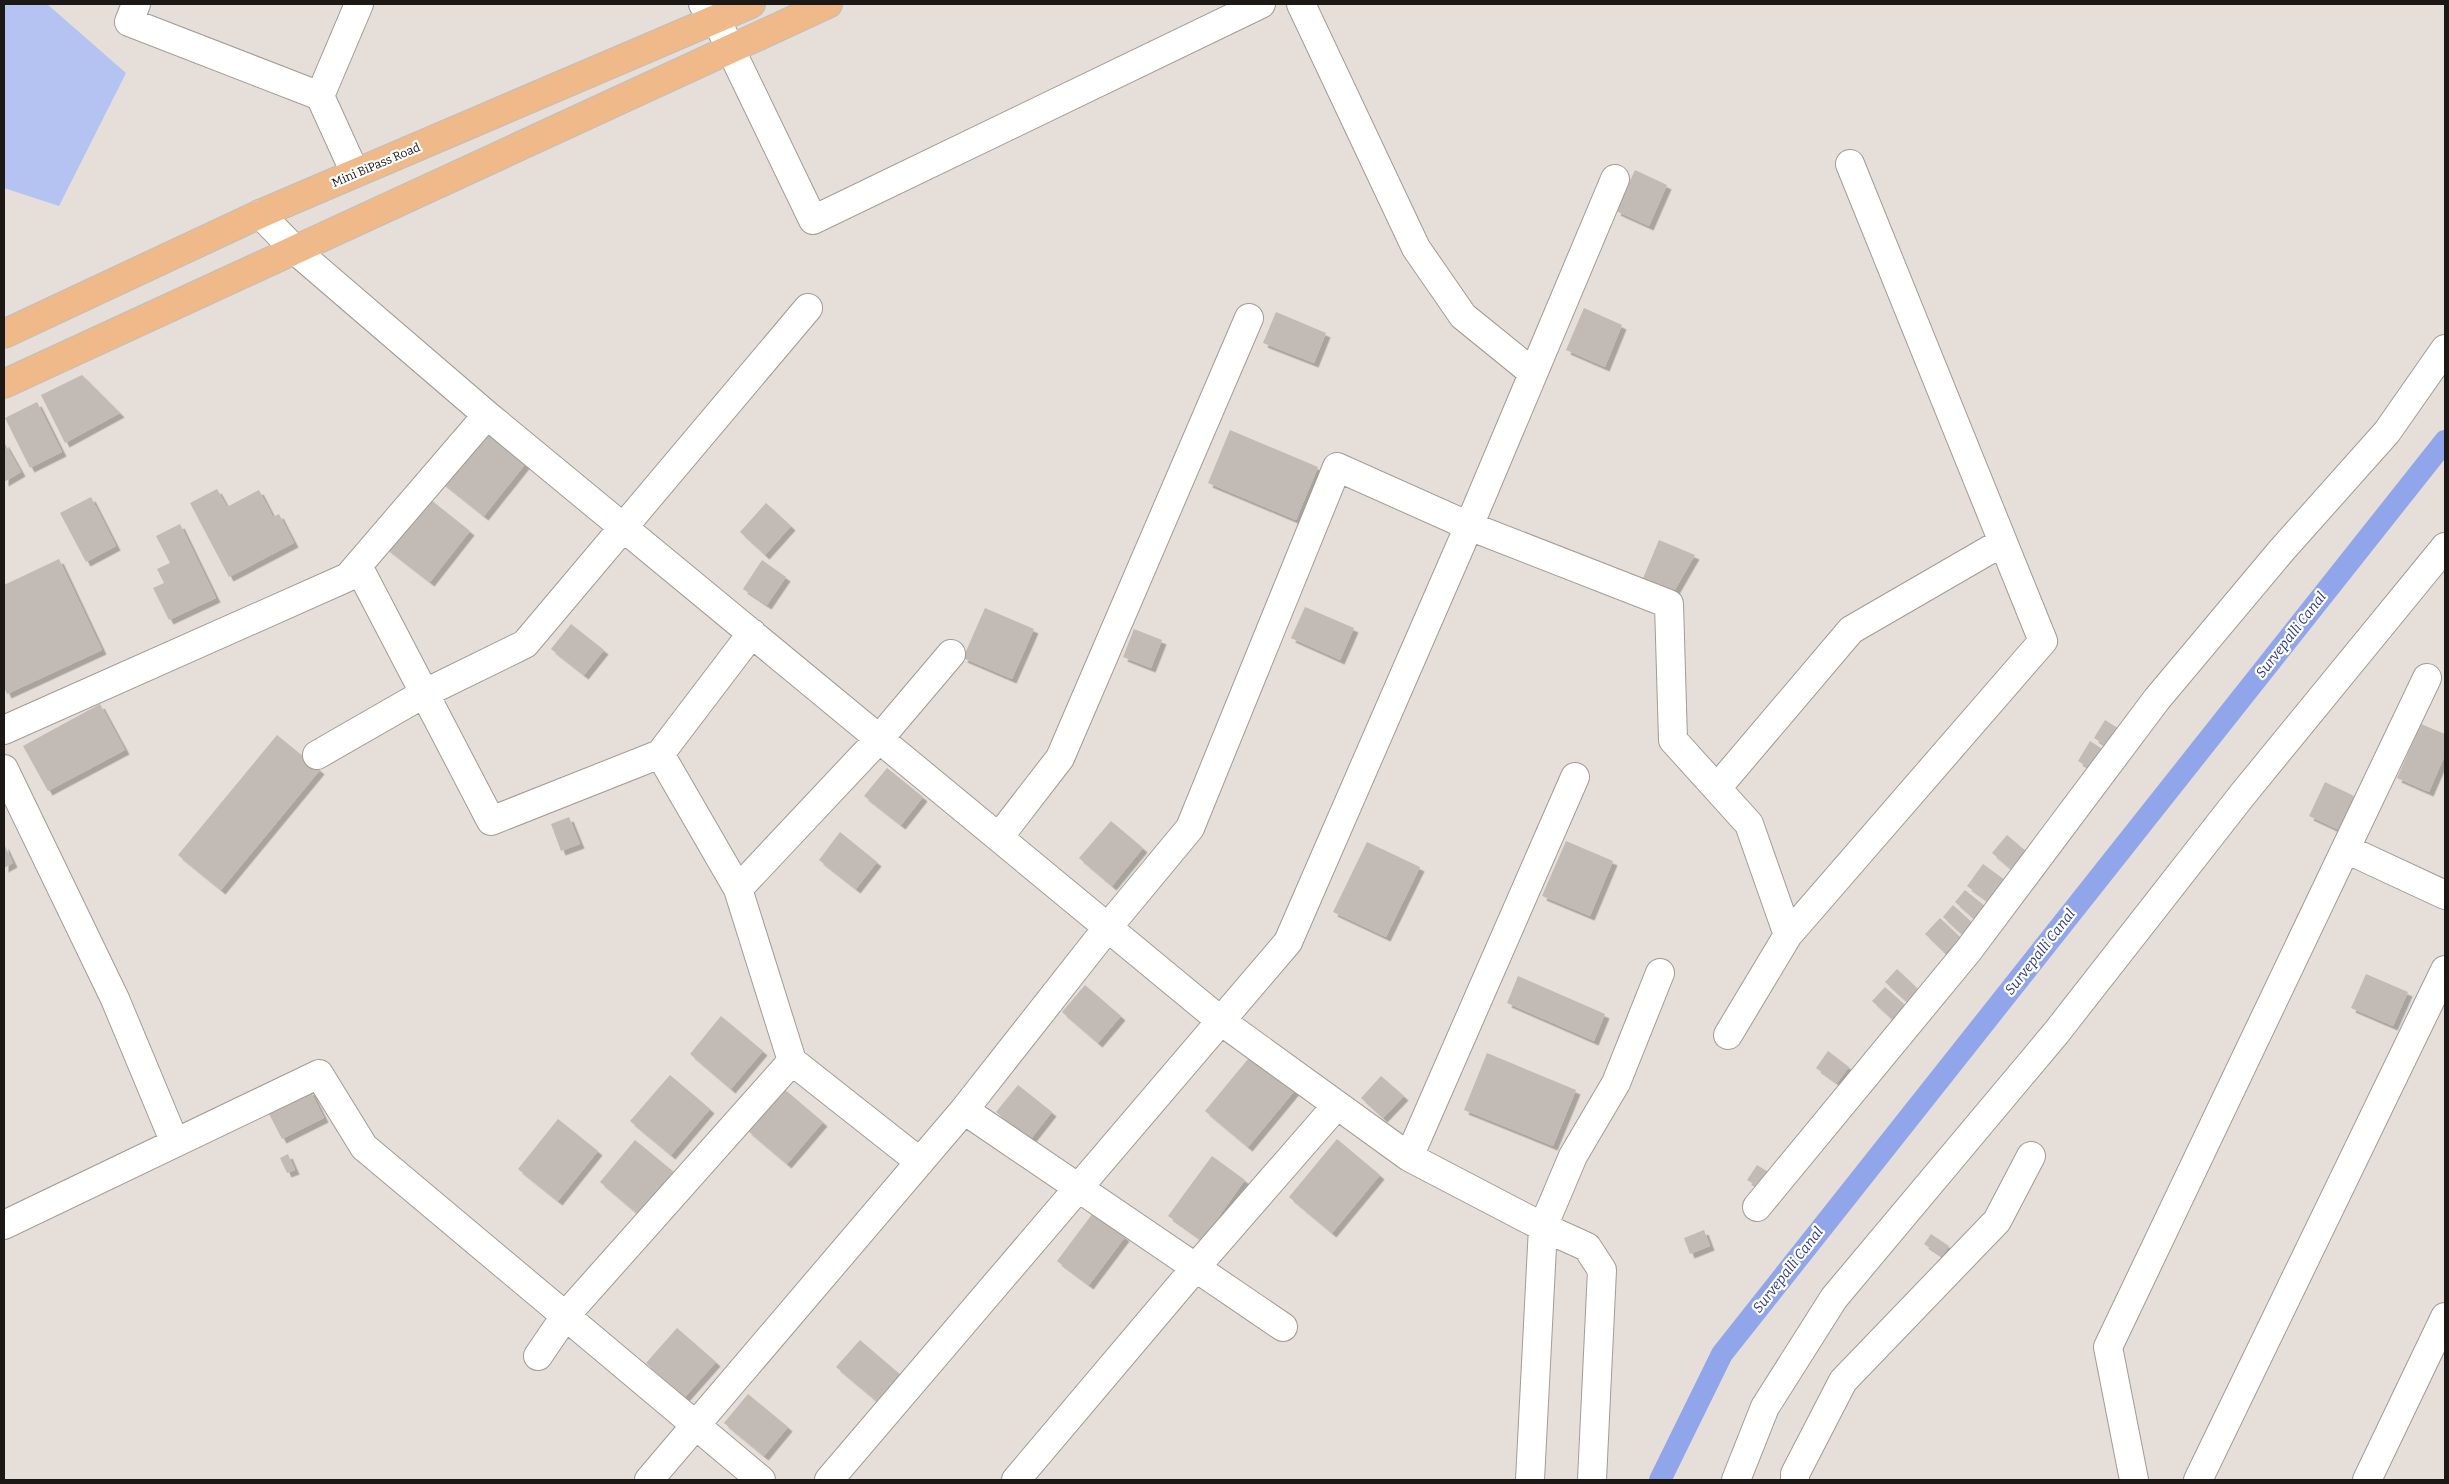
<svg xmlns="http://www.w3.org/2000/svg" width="2449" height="1484" font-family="Bitter,serif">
  <defs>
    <filter id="shadow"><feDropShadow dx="4.5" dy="4.5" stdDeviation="0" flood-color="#0004"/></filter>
  </defs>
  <rect width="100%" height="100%" fill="#e6ded8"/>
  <path fill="#b4c3f2" d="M 4,4 L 47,4 L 126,73 L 59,206 L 4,188 Z"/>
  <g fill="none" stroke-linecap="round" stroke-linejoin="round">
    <path stroke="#91a5ea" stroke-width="22" d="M 1660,1480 L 1722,1354 L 2445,441"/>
  </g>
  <path fill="#c2bab4" filter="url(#shadow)" d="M 1635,170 L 1667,185 L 1649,226 L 1616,211 Z
    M 1584,308 L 1622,325 L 1605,367 L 1566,350 Z
    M 1276,312 L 1326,333 L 1314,363 L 1263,343 Z
    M 82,375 L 120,413 L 65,443 L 41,395 Z
    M 37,402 L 62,452 L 30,468 L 5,418 Z
    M 482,426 L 527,462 L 484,516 L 439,480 Z
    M 1230,430 L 1318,467 L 1296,520 L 1208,483 Z
    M 4,442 L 21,472 L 4,482 Z
    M 217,489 L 227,507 L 259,490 L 273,517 L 279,514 L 294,543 L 229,577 L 190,503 Z
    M 426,496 L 470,531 L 430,582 L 385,547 Z
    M 91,497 L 116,546 L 86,562 L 60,513 Z
    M 766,503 L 791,526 L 765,555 L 740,532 Z
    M 180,524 L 216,598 L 169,620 L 153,588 L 164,583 L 157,569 L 170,563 L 156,536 Z
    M 1659,540 L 1695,555 L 1672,595 L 1641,583 Z
    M 59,559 L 102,650 L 7,694 L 4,687 L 4,585 Z
    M 762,560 L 786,577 L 767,605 L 743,589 Z
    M 1305,607 L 1354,628 L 1340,660 L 1291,638 Z
    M 985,608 L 1034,629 L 1012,679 L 963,658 Z
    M 571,624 L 604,650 L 584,675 L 551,649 Z
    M 1134,629 L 1162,640 L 1151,668 L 1123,657 Z
    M 100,704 L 125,750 L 48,791 L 23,746 Z
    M 2105,720 L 2124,732 L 2113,750 L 2094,738 Z
    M 2421,724 L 2445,734 L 2445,755 L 2429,792 L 2397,778 Z
    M 277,735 L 320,770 L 221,890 L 178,855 Z
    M 2090,741 L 2107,752 L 2095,771 L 2078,761 Z
    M 887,768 L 923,797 L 901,825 L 864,796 Z
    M 2325,782 L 2354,796 L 2339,830 L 2309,816 Z
    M 569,817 L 580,844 L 561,851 L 551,824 Z
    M 1111,821 L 1143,848 L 1112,886 L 1079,858 Z
    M 840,832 L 877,862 L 856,889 L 819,860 Z
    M 2007,835 L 2028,853 L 2012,870 L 1992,853 Z
    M 1566,841 L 1613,861 L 1590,916 L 1542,896 Z
    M 1367,842 L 1420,867 L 1386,937 L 1333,912 Z
    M 4,844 L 13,863 L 4,868 Z
    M 1983,864 L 2009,883 L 1993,905 L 1967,886 Z
    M 1965,890 L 1991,911 L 1980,924 L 1955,902 Z
    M 1953,905 L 1979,929 L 1968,940 L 1943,917 Z
    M 1940,918 L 1961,938 L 1945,953 L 1925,934 Z
    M 1897,969 L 1919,990 L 1908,1003 L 1885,982 Z
    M 2366,974 L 2408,992 L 2393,1026 L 2351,1008 Z
    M 1518,976 L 1605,1014 L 1594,1041 L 1507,1003 Z
    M 1085,985 L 1121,1016 L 1098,1043 L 1062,1012 Z
    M 1885,987 L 1905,1005 L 1892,1019 L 1872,1001 Z
    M 721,1016 L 763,1051 L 731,1089 L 690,1054 Z
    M 1828,1051 L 1849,1067 L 1837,1083 L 1816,1068 Z
    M 1253,1053 L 1296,1089 L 1248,1147 L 1205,1111 Z
    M 1487,1053 L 1576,1090 L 1553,1146 L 1464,1110 Z
    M 670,1075 L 710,1109 L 671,1155 L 630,1121 Z
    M 1381,1076 L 1404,1096 L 1383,1118 L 1361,1098 Z
    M 1018,1085 L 1052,1112 L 1030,1140 L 996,1112 Z
    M 783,1088 L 823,1122 L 787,1164 L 747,1130 Z
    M 310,1090 L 324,1118 L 282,1139 L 268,1112 Z
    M 558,1119 L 598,1151 L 558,1201 L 518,1169 Z
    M 1337,1139 L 1380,1175 L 1332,1233 L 1289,1197 Z
    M 635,1140 L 674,1172 L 639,1215 L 600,1182 Z
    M 288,1154 L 295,1170 L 287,1173 L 280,1158 Z
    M 1212,1156 L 1245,1180 L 1202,1240 L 1168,1216 Z
    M 1757,1165 L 1773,1175 L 1763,1190 L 1747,1180 Z
    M 1093,1213 L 1125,1237 L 1089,1285 L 1057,1261 Z
    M 1704,1230 L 1710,1246 L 1690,1254 L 1684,1238 Z
    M 1931,1234 L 1949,1246 L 1942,1256 L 1924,1244 Z
    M 677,1328 L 716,1362 L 685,1397 L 646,1363 Z
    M 860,1340 L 902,1376 L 879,1403 L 836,1367 Z
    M 748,1394 L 788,1427 L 764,1456 L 724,1423 Z"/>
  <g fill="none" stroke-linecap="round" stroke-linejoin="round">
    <defs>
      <path id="minor" d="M 136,4 L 129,22 L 320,96 L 359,4
        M 703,4 L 716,19 L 813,220 L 1261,4
        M 1301,4 L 1416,248 L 1463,316 L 1532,372
        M 320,96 L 355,173
        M 260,214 L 295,250 L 487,415 L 1221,1021 L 1409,1157 L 1543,1227 L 1530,1480
        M 358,566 L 491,821 L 660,754 L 752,633
        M 4,730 L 348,577 L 487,415
        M 660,754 L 738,889 L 792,1061 L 920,1162
        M 317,755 L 425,693 L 525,644 L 808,308
        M 4,769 L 115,999 L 175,1143
        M 1717,788 L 1851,630 L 2003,542
        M 999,837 L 1060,758 L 1249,318
        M 2346,849 L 2445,895
        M 738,889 L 879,739 L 951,654
        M 1788,935 L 2043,641 L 1850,164
        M 964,1110 L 1283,1327
        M 1409,1157 L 1575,777
        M 1757,1207 L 1968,951 L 2157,699 L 2281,551 L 2387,432 L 2445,349
        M 4,1225 L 319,1074 L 364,1147 L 761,1480
        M 538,1356 L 566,1315 L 792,1061
        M 649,1480 L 964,1110 L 1108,927 L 1190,828 L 1337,467 L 1469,526 L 1669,604 L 1673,740 L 1749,824 L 1788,935 L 1728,1035
        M 829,1480 L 1288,942 L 1469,526 L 1615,179
        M 1016,1480 L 1196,1267 L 1337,1105
        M 1592,1480 L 1602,1270 L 1587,1247 L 1543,1227 L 1573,1156 L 1616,1083 L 1660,973
        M 1736,1480 L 1765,1407 L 1834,1298 L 2056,1033 L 2243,794 L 2445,547
        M 1795,1480 L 1795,1474 L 1843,1381 L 1997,1221 L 2031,1156
        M 2134,1480 L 2108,1347 L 2427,678
        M 2198,1480 L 2445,970
        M 2367,1480 L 2445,1317"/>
      <path id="major" d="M 4,334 L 260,214 L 751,4
        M 4,384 L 828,4"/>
    </defs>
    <use href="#minor" stroke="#a39b95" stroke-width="30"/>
    <use href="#major" stroke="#bfbebe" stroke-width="30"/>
    <use href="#minor" stroke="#fff" stroke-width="28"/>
    <use href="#major" stroke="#efb989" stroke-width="28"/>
  </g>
  <g text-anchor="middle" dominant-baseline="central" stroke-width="4.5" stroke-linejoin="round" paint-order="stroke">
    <g font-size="12" fill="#1b1816" stroke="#fff">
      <text transform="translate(376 165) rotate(-23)">Mini BiPass Road</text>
    </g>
    <g font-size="14" font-style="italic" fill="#2b3887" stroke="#fff">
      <text transform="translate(2291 635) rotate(-52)">Survepalli Canal</text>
      <text transform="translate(2040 952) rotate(-52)">Survepalli Canal</text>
      <text transform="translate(1788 1270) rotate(-52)">Survepalli Canal</text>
    </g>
  </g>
  <rect width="2449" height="1484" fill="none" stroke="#1b1816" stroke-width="10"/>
</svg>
